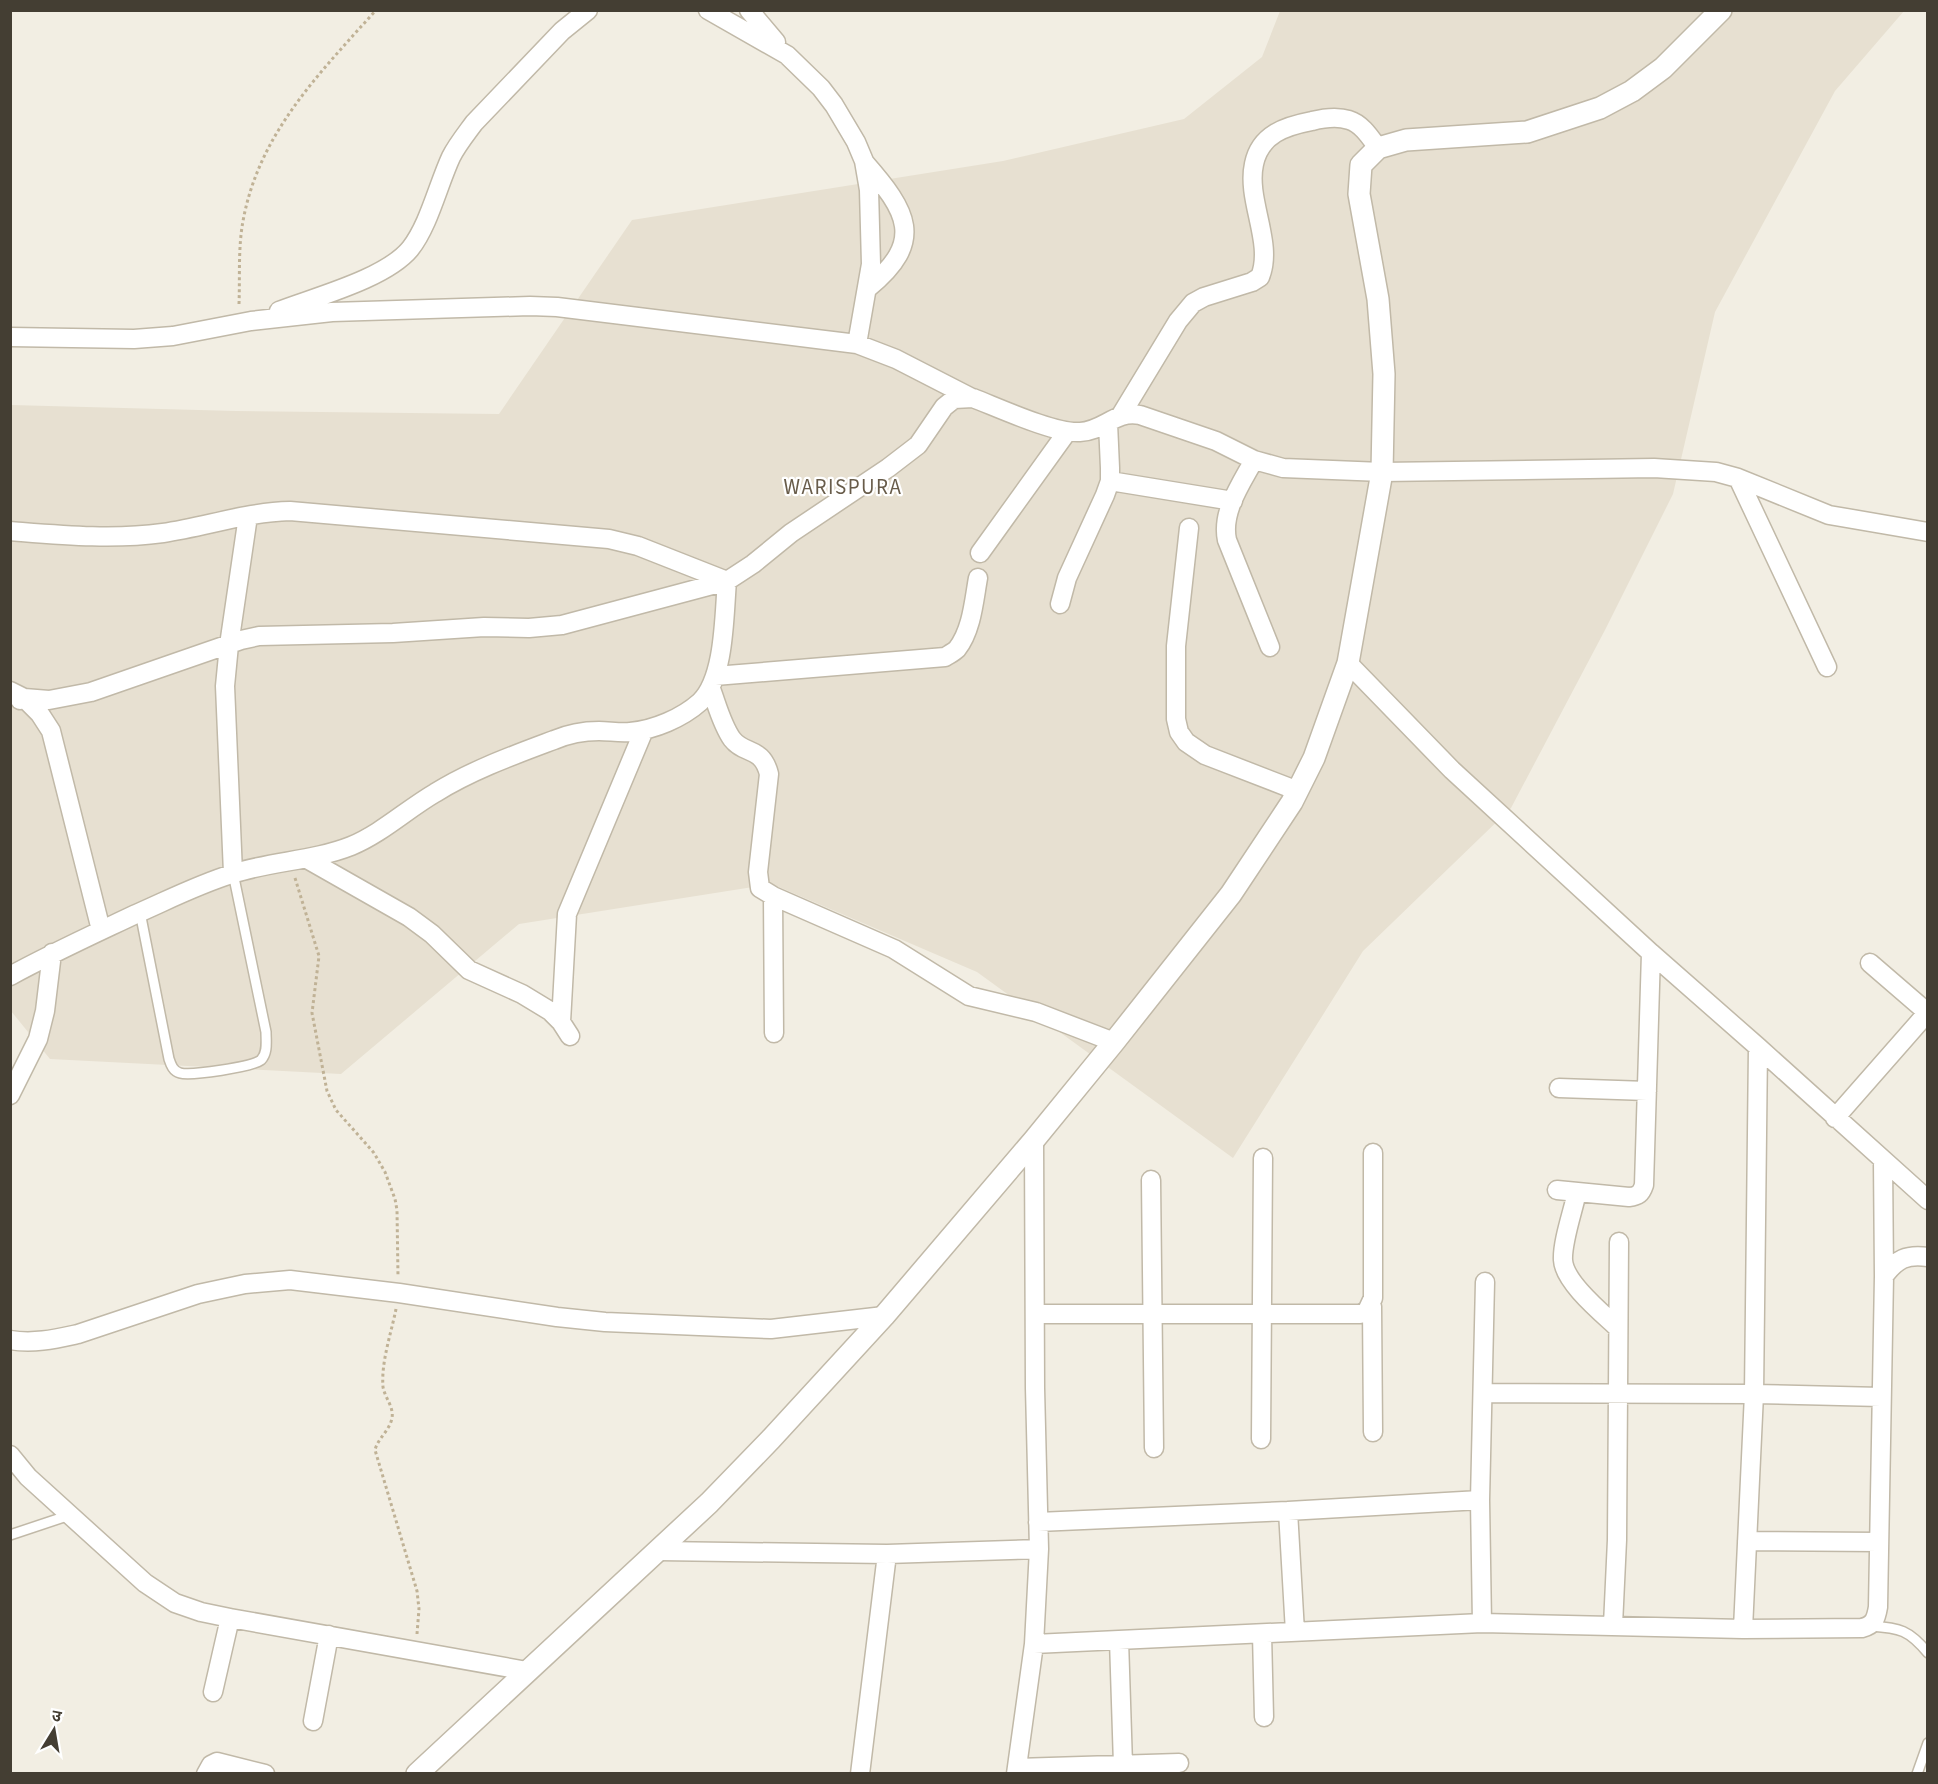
<svg xmlns="http://www.w3.org/2000/svg" width="1938" height="1784" font-family="'Source Sans 3','Noto Sans Devanagari',sans-serif">
  <rect width="100%" height="100%" fill="#f2eee3"/>
  <path fill="#e7e0d1" d="M 1280,11 L 1904,11 L 1835,91 L 1715,312 L 1673,494 L 1605,630 L 1511,808 L 1363,951 L 1233,1158 L 977,972 L 772,884 L 519,924 L 341,1074 L 50,1059 L 11,1011 L 11,405 L 236,411 L 499,414 L 632,220 L 1003,161 L 1184,119 L 1262,57 Z"/>
  <g fill="none" stroke-linecap="round" stroke-linejoin="round">
    <defs>
      <path id="service" d="M 140,912 L 169,1059 C 171,1065 173,1071 180,1073 C 191,1076 252,1067 261,1060 C 268,1053 266,1041 266,1032 L 233,873
        M 10,1535 L 70,1515
        M 1871,1626 C 1900,1628 1909,1630 1928,1653
        M 1917,1774 L 1928,1743"/>
      <path id="minor" d="M 708,10 L 787,55 L 821,88 L 834,105 L 856,142 L 864,161 L 869,190 L 871,264 L 857,344
        M 749,10 L 776,42
        M 865,163 C 907,211 926,241 868,288
        M 279,311 C 315,297 385,279 410,249 C 429,225 438,185 451,157 C 457,145 466,134 474,123 L 562,31 L 588,10
        M 10,337 L 134,339 L 173,336 L 251,321 L 332,312 L 530,306 L 557,307 L 857,344 L 896,359 L 972,398
        M 1121,415 L 1178,321 L 1193,303 L 1204,297 L 1252,282 L 1260,277 C 1274,243 1246,200 1254,164 C 1260,134 1286,126 1312,121 C 1324,118 1337,116 1349,120 C 1362,124 1370,137 1378,148
        M 1254,460 C 1241,484 1221,512 1227,540 L 1270,647
        M 1738,478 L 1827,667
        M 1110,481 L 1233,501
        M 1189,528 L 1176,646 L 1176,719 L 1179,732 L 1186,742 L 1205,755 L 1298,791
        M 10,531 C 61,535 112,540 163,533 C 205,527 247,512 290,511 L 609,539 L 638,546 L 727,581 C 724,615 725,678 700,702 C 682,718 654,730 630,732 C 620,733 609,731 599,731 C 584,731 568,734 554,740 C 514,755 472,770 435,793 C 406,810 382,833 351,846 C 313,861 271,861 232,874 C 199,884 168,900 136,914 C 94,934 52,953 10,976
        M 980,553 L 1067,432
        M 1060,604 L 1067,578 L 1105,495 L 1110,481 L 1110,468 L 1108,423
        M 1348,663 L 1452,770 L 1651,953 L 1758,1047 L 1928,1200
        M 715,676 L 945,657 C 948,655 954,652 957,649 C 972,630 974,600 978,578
        M 711,689 C 717,705 722,725 732,739 C 744,755 762,746 769,774 L 758,872 L 760,888 L 773,896 L 894,949 L 969,996 L 1036,1012 L 1114,1042
        M 10,691 L 24,698 L 49,700 L 91,692 L 241,640 L 259,636 L 393,633 L 484,627 L 529,628 L 562,625 L 727,581 L 753,564 L 791,533 L 888,468 L 918,445 L 944,407 L 954,399 L 973,398 C 999,408 1055,434 1080,432 C 1104,431 1115,410 1140,415 L 1216,441 L 1254,460 L 1283,468 L 1382,472 L 1654,468 L 1716,472 L 1738,478 L 1829,515 L 1928,532
        M 20,700 L 24,698 L 40,714 L 51,731 L 101,930
        M 307,859 L 409,917 L 432,934 L 469,970 L 522,994 L 550,1011 L 561,1022 L 570,1036
        M 233,873 L 225,686 L 229,645 L 248,516
        M 773,896 L 774,1033
        M 1870,963 L 1928,1013
        M 561,1022 L 567,914 L 644,730
        M 1559,1088 L 1647,1091
        M 10,1095 L 38,1039 L 45,1011 L 52,953
        M 1835,1118 L 1928,1012
        M 1151,1180 L 1154,1448
        M 1557,1190 L 1629,1197 C 1638,1196 1641,1194 1644,1185 L 1651,953
        M 1577,1192 C 1573,1211 1562,1242 1563,1260 C 1564,1282 1602,1313 1618,1328
        M 1884,1276 C 1897,1259 1906,1254 1928,1257
        M 1372,1306 L 1373,1432
        M 1035,1314 L 1360,1314 L 1367,1311 L 1373,1298 L 1373,1153
        M 10,1340 C 34,1344 55,1339 78,1334 L 198,1294 L 245,1284 L 290,1280 L 399,1293 L 557,1317 L 605,1322 L 771,1329 L 884,1316
        M 1483,1393 L 1754,1394 L 1881,1397
        M 1261,1439 L 1263,1158
        M 10,1455 L 28,1477 L 145,1583 L 175,1603 L 201,1612 L 230,1618 L 527,1671
        M 1288,1511 L 1295,1632
        M 1038,1522 L 1288,1511 L 1480,1500
        M 1747,1541 L 1879,1542
        M 659,1551 L 887,1554 L 1039,1549
        M 1482,1623 L 1480,1500 L 1485,1282
        M 1613,1625 L 1617,1540 L 1619,1242
        M 1743,1629 L 1754,1394 L 1758,1047
        M 1262,1634 L 1264,1717
        M 1119,1640 L 1123,1765
        M 1034,1644 L 1482,1623 L 1743,1629 L 1862,1628 C 1874,1625 1876,1619 1878,1607 L 1884,1276 L 1883,1161
        M 213,1692 L 230,1618
        M 313,1721 L 329,1635
        M 1017,1768 L 1179,1763
        M 206,1774 L 211,1765 L 217,1762 L 265,1774
        M 860,1774 L 887,1554
        M 1016,1774 L 1034,1644 L 1039,1549 L 1035,1388 L 1034,1140"/>
      <path id="tertiary" d="M 417,1774 L 709,1503 L 771,1439 L 884,1316 L 1034,1140 L 1114,1042 L 1231,894 L 1292,802 L 1314,758 L 1348,663 L 1382,472 L 1384,374 L 1378,299 L 1359,194 L 1361,165 L 1378,148 L 1406,140 L 1527,132 L 1600,108 L 1632,91 L 1663,68 L 1721,10"/>
    </defs>
    <use href="#service" stroke="#c1b9a8" stroke-width="12"/>
    <use href="#minor" stroke="#c1b9a8" stroke-width="21"/>
    <use href="#tertiary" stroke="#c1b9a8" stroke-width="24"/>
    <path stroke="#c0b296" stroke-width="3" stroke-dasharray="3 3" stroke-linecap="butt" d="M 239,304 C 240,277 238,248 243,221 C 259,133 319,74 376,10
      M 295,878 L 319,956 L 312,1013 L 327,1091 L 336,1110 L 374,1153 L 385,1172 L 395,1199 L 397,1210 L 398,1276
      M 396,1309 C 391,1334 381,1362 383,1387 C 385,1398 394,1407 392,1418 C 390,1430 378,1438 375,1450 L 417,1591 L 419,1609 L 417,1634"/>
    <use href="#service" stroke="#fff" stroke-width="9"/>
    <use href="#minor" stroke="#fff" stroke-width="18"/>
    <use href="#tertiary" stroke="#fff" stroke-width="21"/>
  </g>
  <g text-anchor="middle" dominant-baseline="central" stroke-width="4.5" stroke-linejoin="round" paint-order="stroke">
    <g font-size="21" letter-spacing="1.5" fill="#685c4a" stroke="#fff">
      <text x="843" y="487">WARISPURA</text>
    </g>
  </g>
  <rect width="1938" height="1784" fill="none" stroke="#443e33" stroke-width="24"/>
  <g transform="translate(54 1730) rotate(11)" stroke="#ffffff" stroke-width="4.5" paint-order="stroke">
  <path d="M0-4.5L10 22L0 15L-10 22Z" fill="#443e33"/>
  <text y="-9" font-size="16" font-weight="bold" text-anchor="middle" fill="#443e33">उ</text>
  </g>
</svg>
